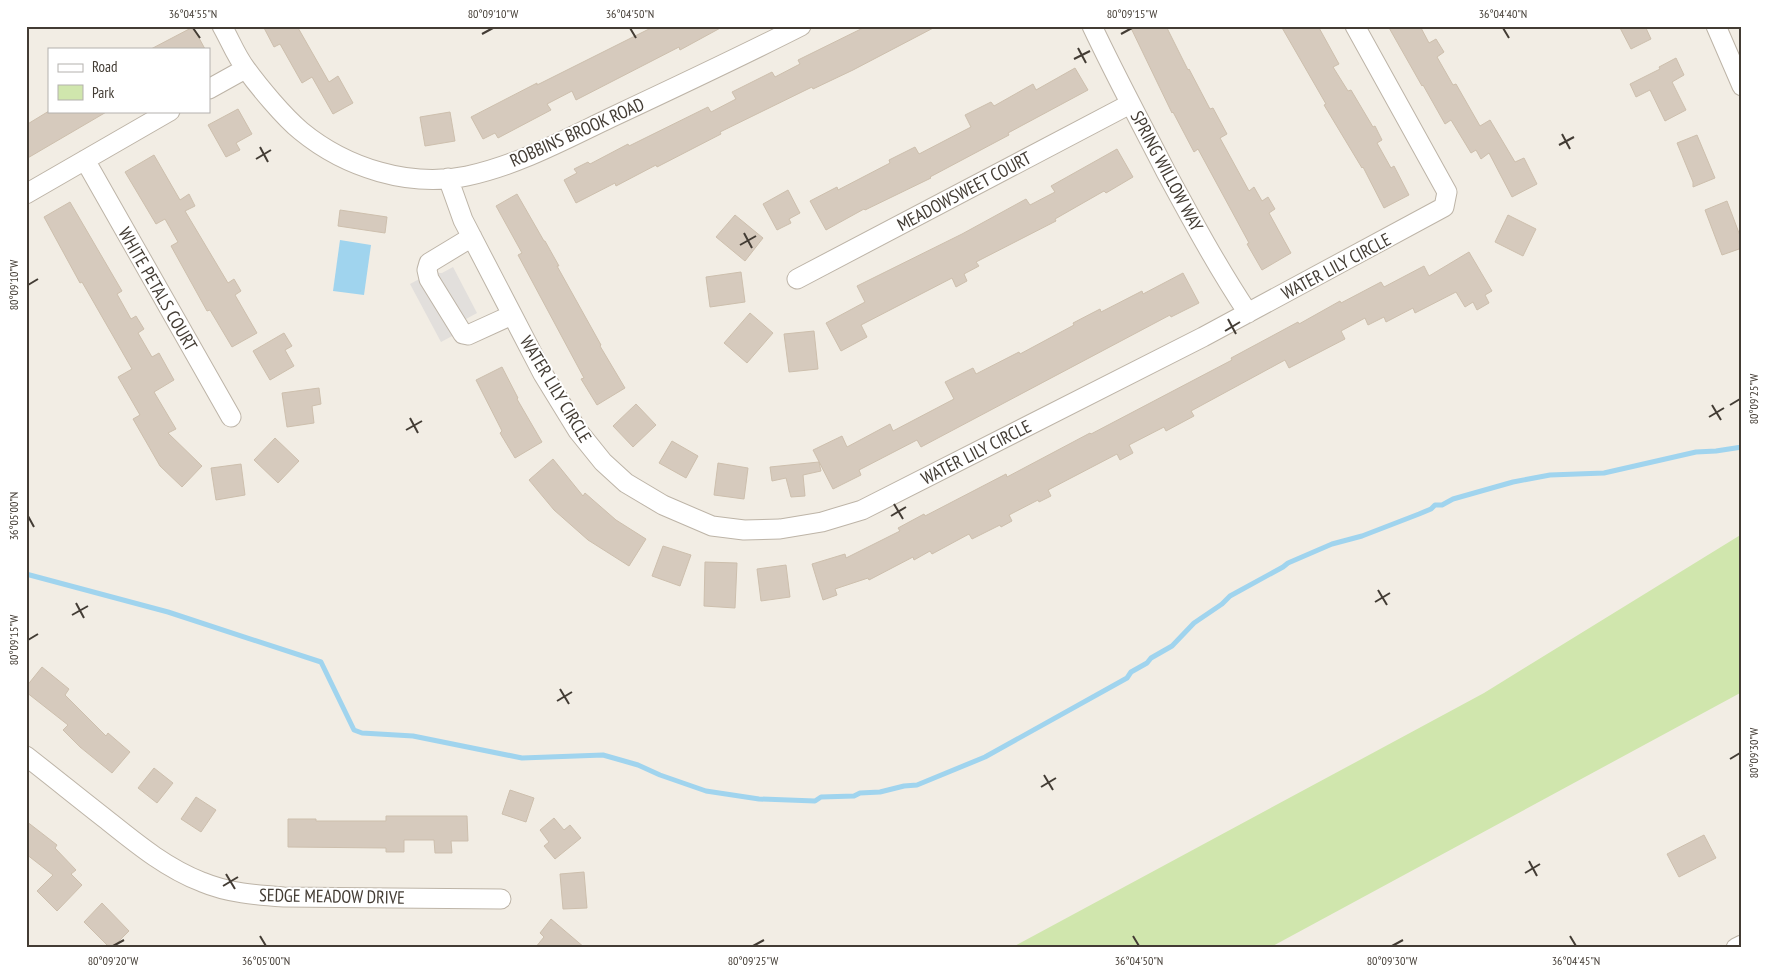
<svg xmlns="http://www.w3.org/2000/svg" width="1768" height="974" font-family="'PT Sans Narrow',sans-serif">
  <rect width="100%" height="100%" fill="#f2ede4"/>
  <path fill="#d0e6ad" d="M 1742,534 L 1742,692 L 1269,948 L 1011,948 L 1484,693 Z"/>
  <path fill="#e2dfdc" d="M 453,267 L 477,313 L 466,319 L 465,323 L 469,327 L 441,342 L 410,284 L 436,270 L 439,273 L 442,273 Z"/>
  <path fill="#a0d4ee" d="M 340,240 L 371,245 L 364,295 L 333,291 Z"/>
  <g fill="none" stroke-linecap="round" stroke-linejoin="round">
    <path stroke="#a0d4ee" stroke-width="5" d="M 26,574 L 168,612 L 321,662 L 354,730 L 362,733 L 413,736 L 522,758 L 603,755 L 638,765 L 660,775 L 706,791 L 759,799 L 815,801 L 821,797 L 854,796 L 860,793 L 880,792 L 904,786 L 917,785 L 985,757 L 1127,678 L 1131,672 L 1147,663 L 1151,658 L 1172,646 L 1194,623 L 1222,604 L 1230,596 L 1283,567 L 1288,563 L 1332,544 L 1362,536 L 1419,514 L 1431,509 L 1435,505 L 1442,505 L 1453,499 L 1513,482 L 1550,475 L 1604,473 L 1696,452 L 1716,451 L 1742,447"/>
  </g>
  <path fill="#d6cabd" stroke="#cdbfad" d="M 263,26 L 297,26 L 329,82 L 338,76 L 353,103 L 333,114 L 312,77 L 302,83 L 280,44 L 274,47 Z
    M 655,26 L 724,26 L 680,50 L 679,47 L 576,100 L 572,91 L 547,104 L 551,110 L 498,138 L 495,133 L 483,139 L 471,117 L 537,83 L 537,85 Z
    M 867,26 L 937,26 L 853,70 L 813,89 L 812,87 L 720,132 L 721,134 L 657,167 L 656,165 L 616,186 L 615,183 L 576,203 L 564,180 L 577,173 L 574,169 L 588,162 L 590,164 L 628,144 L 629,146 L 708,107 L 711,112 L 736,99 L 732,92 L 772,72 L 775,77 L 800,64 L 798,60 Z
    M 1130,26 L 1166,26 L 1188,70 L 1189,69 L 1210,109 L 1213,108 L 1227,134 L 1220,138 L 1249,191 L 1254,187 L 1262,201 L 1268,197 L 1275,209 L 1269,213 L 1291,253 L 1262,270 L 1247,244 L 1249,243 L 1198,149 L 1194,152 L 1173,112 L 1172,113 Z
    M 1281,26 L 1318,26 L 1339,64 L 1333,67 L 1348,91 L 1351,90 L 1373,127 L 1375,126 L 1382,140 L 1377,143 L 1391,168 L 1394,166 L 1409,195 L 1384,208 L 1363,167 L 1362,168 L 1324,105 L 1326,104 Z
    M 1388,26 L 1420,26 L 1429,43 L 1436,39 L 1444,52 L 1437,57 L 1453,85 L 1456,84 L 1480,126 L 1490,120 L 1515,162 L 1524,158 L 1537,184 L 1512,197 L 1489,153 L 1481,159 L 1476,150 L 1471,153 L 1451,120 L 1445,124 L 1423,85 L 1422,86 Z
    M 1619,26 L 1645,26 L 1651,39 L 1631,49 Z
    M 193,27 L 205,49 L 151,49 Z
    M 1676,58 L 1684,75 L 1672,82 L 1686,110 L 1665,121 L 1650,90 L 1636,97 L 1630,84 L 1660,69 L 1659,67 Z
    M 1075,68 L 1088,90 L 1008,133 L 1009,135 L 930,177 L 931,178 L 865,210 L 864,209 L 826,230 L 810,201 L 837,187 L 838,190 L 890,163 L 889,160 L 915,147 L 919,154 L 971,127 L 965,115 L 991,102 L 994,106 L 1033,84 L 1036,90 Z
    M 238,109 L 252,134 L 236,143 L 240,150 L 226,157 L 208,125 Z
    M 49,111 L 108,111 L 26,159 L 26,125 Z
    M 450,112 L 455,141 L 425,146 L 420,117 Z
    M 1697,135 L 1715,178 L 1693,187 L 1693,182 L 1677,143 Z
    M 1117,149 L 1133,177 L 1106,193 L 1104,191 L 1055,219 L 1056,221 L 976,262 L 979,266 L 964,274 L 967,281 L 956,287 L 952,278 L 861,325 L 867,337 L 841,351 L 826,323 L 865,302 L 857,286 L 962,234 L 1026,199 L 1030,205 L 1055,192 L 1051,186 Z
    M 154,155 L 180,200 L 189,194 L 195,206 L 185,211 L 228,283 L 234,279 L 241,291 L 235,295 L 257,333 L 232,347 L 210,310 L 207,311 L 171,246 L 178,242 L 165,219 L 156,224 L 125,172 Z
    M 788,190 L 800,213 L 789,219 L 791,223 L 777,230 L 763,204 Z
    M 517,194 L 544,241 L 545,241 L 559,266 L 557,266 L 601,345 L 600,346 L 625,388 L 597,405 L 581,379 L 584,378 L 518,255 L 522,253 L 496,206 Z
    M 1727,201 L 1742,241 L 1742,248 L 1722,255 L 1705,210 Z
    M 70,202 L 122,291 L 117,294 L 131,319 L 136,316 L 144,329 L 138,333 L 152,357 L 159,353 L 174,380 L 154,392 L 176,429 L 168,433 L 202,466 L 182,487 L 160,466 L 133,419 L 140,415 L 118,377 L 132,369 L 82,282 L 80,283 L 44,217 Z
    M 340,210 L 387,217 L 385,233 L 338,226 Z
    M 735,215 L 763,238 L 745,261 L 716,237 Z
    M 1508,215 L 1536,229 L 1523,256 L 1495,242 Z
    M 1469,252 L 1492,291 L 1485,295 L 1489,303 L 1477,310 L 1473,302 L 1465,307 L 1456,292 L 1415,313 L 1413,308 L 1386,322 L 1384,317 L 1368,325 L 1365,318 L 1341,331 L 1345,339 L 1289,368 L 1285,360 L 1191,411 L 1194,416 L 1166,431 L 1164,427 L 1129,445 L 1133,453 L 1120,460 L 1117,454 L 1048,490 L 1051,496 L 1039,502 L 1038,500 L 1009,515 L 1012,521 L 1001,527 L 1000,525 L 972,539 L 969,534 L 932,554 L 930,551 L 914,560 L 913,557 L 869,580 L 868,578 L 835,589 L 837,595 L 823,600 L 812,564 L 845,554 L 846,558 L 900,531 L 898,528 L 924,514 L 925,516 L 1006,474 L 1007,477 L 1090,433 L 1091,434 L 1232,360 L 1231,358 L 1272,336 L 1298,322 L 1299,324 L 1340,301 L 1341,303 L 1381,282 L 1384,287 L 1424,266 L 1429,276 Z
    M 741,272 L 745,302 L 710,307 L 706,277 Z
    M 1183,273 L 1199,303 L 1171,317 L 1170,315 L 921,447 L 917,440 L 859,470 L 861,475 L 833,489 L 813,450 L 842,436 L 847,447 L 890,424 L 893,431 L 954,399 L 945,382 L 973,368 L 976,374 L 1019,352 L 1020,354 L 1074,325 L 1073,323 L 1100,309 L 1101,312 L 1142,291 L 1143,294 Z
    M 750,313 L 773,333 L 747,363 L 724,343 Z
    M 814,331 L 818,369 L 789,372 L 784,334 Z
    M 284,333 L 292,346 L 285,350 L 294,366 L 270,380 L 253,351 Z
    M 502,367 L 518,398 L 517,399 L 542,442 L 515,458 L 500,433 L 502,431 L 476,380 Z
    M 319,388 L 321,404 L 312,406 L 314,423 L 287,427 L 282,393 Z
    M 636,404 L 656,425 L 633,447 L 613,426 Z
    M 275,438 L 299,461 L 278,483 L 254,460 Z
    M 672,441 L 698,456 L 686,478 L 659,463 Z
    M 553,459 L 583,496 L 585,493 L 616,520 L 646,539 L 629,566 L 588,540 L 554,510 L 529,480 Z
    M 819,462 L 821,471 L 803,475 L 805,496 L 791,497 L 786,478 L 772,481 L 770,467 Z
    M 718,463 L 748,468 L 744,499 L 714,495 Z
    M 241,464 L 245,495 L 216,500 L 211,468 Z
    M 663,546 L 691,555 L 680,586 L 652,576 Z
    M 705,562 L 737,563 L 735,608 L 704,606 Z
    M 786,565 L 790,597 L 761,601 L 757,569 Z
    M 42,667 L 69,689 L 65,695 L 106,736 L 108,733 L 130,752 L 112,773 L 80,747 L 63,730 L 68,725 L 26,692 L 26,687 Z
    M 154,768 L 173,783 L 157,803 L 138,788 Z
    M 510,790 L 534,798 L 526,822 L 502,814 Z
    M 196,797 L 216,810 L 201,832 L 181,819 Z
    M 386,816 L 467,816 L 468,841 L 451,841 L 452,853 L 435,853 L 434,840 L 404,840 L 404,852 L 386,852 L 386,848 L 288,847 L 288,819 L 316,819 L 316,821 L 386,821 Z
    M 554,818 L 564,830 L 570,825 L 581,838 L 555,859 L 544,846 L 549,842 L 540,830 Z
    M 26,821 L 57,845 L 55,848 L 76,870 L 71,874 L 82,885 L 57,911 L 37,891 L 53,875 L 26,854 Z
    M 1704,835 L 1716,858 L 1679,877 L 1667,854 Z
    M 584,872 L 587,908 L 563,909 L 560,874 Z
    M 102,903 L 129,931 L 112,948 L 110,948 L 84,922 Z
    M 551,919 L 585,948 L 535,948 L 544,937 L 540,933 Z"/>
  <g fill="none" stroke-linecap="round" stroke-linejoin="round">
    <defs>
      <path id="minor" d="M 222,26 C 230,40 236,56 246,69 C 259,87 284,117 301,131 C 346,168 410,188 467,176 C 518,165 564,140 610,118 C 674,88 738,58 801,26
        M 1092,26 C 1115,75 1141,123 1166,172 C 1192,220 1218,268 1248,313
        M 1716,26 L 1742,86
        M 209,89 L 245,69
        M 85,160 L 231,417
        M 448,178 L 463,220 L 543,374 L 578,431 L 603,462 L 626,483 L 663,505 L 712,526 L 744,530 L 780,529 L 822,522 L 862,510 L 1203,337 L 1444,207 L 1447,192 L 1355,26
        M 26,194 L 170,111
        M 472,237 L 429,263 L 427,270 L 429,279 L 463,334 L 468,335 L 512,315
        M 797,279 L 1130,104
        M 26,756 C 53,777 80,799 107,820 C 137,844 166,868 202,882 C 228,893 256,895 284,897 L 501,899
        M 1736,948 L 1742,945"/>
    </defs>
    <use href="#minor" stroke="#bdb4a7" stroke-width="21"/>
    <use href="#minor" stroke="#fff" stroke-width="19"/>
  </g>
  <path fill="none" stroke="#433c34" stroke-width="2" d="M 193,28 L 200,38M 630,28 L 636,38M 1503,28 L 1509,38M 482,34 L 493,28M 1121,34 L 1132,28M 1078,48 L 1086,63M 1074,59 L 1090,51M 1562,134 L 1570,149M 1559,145 L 1574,137M 260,147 L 268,162M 256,159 L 271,150M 744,233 L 752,248M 740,245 L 756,236M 28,285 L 38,279M 1228,319 L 1236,334M 1225,331 L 1240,322M 1712,405 L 1721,420M 1730,405 L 1740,399M 1709,417 L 1724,408M 410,418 L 418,433M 406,430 L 422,421M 894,504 L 903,519M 28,516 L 34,527M 891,516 L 906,507M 1378,590 L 1387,605M 1375,602 L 1390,593M 76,603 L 84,618M 72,615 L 88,606M 28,640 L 38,634M 560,689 L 569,704M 557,701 L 572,692M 1730,759 L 1740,753M 1044,775 L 1053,790M 1041,787 L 1056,778M 1529,861 L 1537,876M 1525,873 L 1540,864M 226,874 L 235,889M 223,886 L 238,877M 260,936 L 266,946M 1133,936 L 1139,946M 1570,936 L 1576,946M 113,946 L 124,940M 753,946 L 764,940M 1392,946 L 1403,940"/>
  <g text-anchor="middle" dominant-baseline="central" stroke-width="4" stroke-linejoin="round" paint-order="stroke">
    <g font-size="18" fill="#433c34" stroke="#fff">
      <text transform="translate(577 132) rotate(-24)">ROBBINS BROOK ROAD</text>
      <text transform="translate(1167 171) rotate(62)">SPRING WILLOW WAY</text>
      <text transform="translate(964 191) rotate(-28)">MEADOWSWEET COURT</text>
      <text transform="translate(1336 266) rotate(-28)">WATER LILY CIRCLE</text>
      <text transform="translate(158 289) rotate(60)">WHITE PETALS COURT</text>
      <text transform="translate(556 389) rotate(59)">WATER LILY CIRCLE</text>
      <text transform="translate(976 452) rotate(-27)">WATER LILY CIRCLE</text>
      <text transform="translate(332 896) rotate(1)">SEDGE MEADOW DRIVE</text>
    </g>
  </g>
  <rect width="1768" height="974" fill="none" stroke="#ffffff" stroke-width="55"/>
  <rect x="48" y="48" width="162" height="65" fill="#ffffff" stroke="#b4b1ae"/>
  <rect x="58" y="64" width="25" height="8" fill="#ffffff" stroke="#b4b1ae"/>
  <text x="92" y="72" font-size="15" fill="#433c34">Road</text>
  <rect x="58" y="85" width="25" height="15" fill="#d0e6ad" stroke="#b4b1ae"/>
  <text x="92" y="98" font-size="15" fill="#433c34">Park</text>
  <rect x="28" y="28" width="1712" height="918" fill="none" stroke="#433c34" stroke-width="2"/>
  <g font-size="12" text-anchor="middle" fill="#433c34">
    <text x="193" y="18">36°04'55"N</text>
    <text x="493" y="18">80°09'10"W</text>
    <text x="630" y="18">36°04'50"N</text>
    <text x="1132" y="18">80°09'15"W</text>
    <text x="1503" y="18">36°04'40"N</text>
    <text transform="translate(14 285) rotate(-90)" y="4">80°09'10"W</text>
    <text transform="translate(1754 399) rotate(-90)" y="4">80°09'25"W</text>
    <text transform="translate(14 516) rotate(-90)" y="4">36°05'00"N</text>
    <text transform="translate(14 640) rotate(-90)" y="4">80°09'15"W</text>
    <text transform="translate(1754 753) rotate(-90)" y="4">80°09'30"W</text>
    <text x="113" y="965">80°09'20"W</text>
    <text x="266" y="965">36°05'00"N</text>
    <text x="753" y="965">80°09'25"W</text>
    <text x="1139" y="965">36°04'50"N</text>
    <text x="1392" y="965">80°09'30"W</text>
    <text x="1576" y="965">36°04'45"N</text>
  </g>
</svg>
